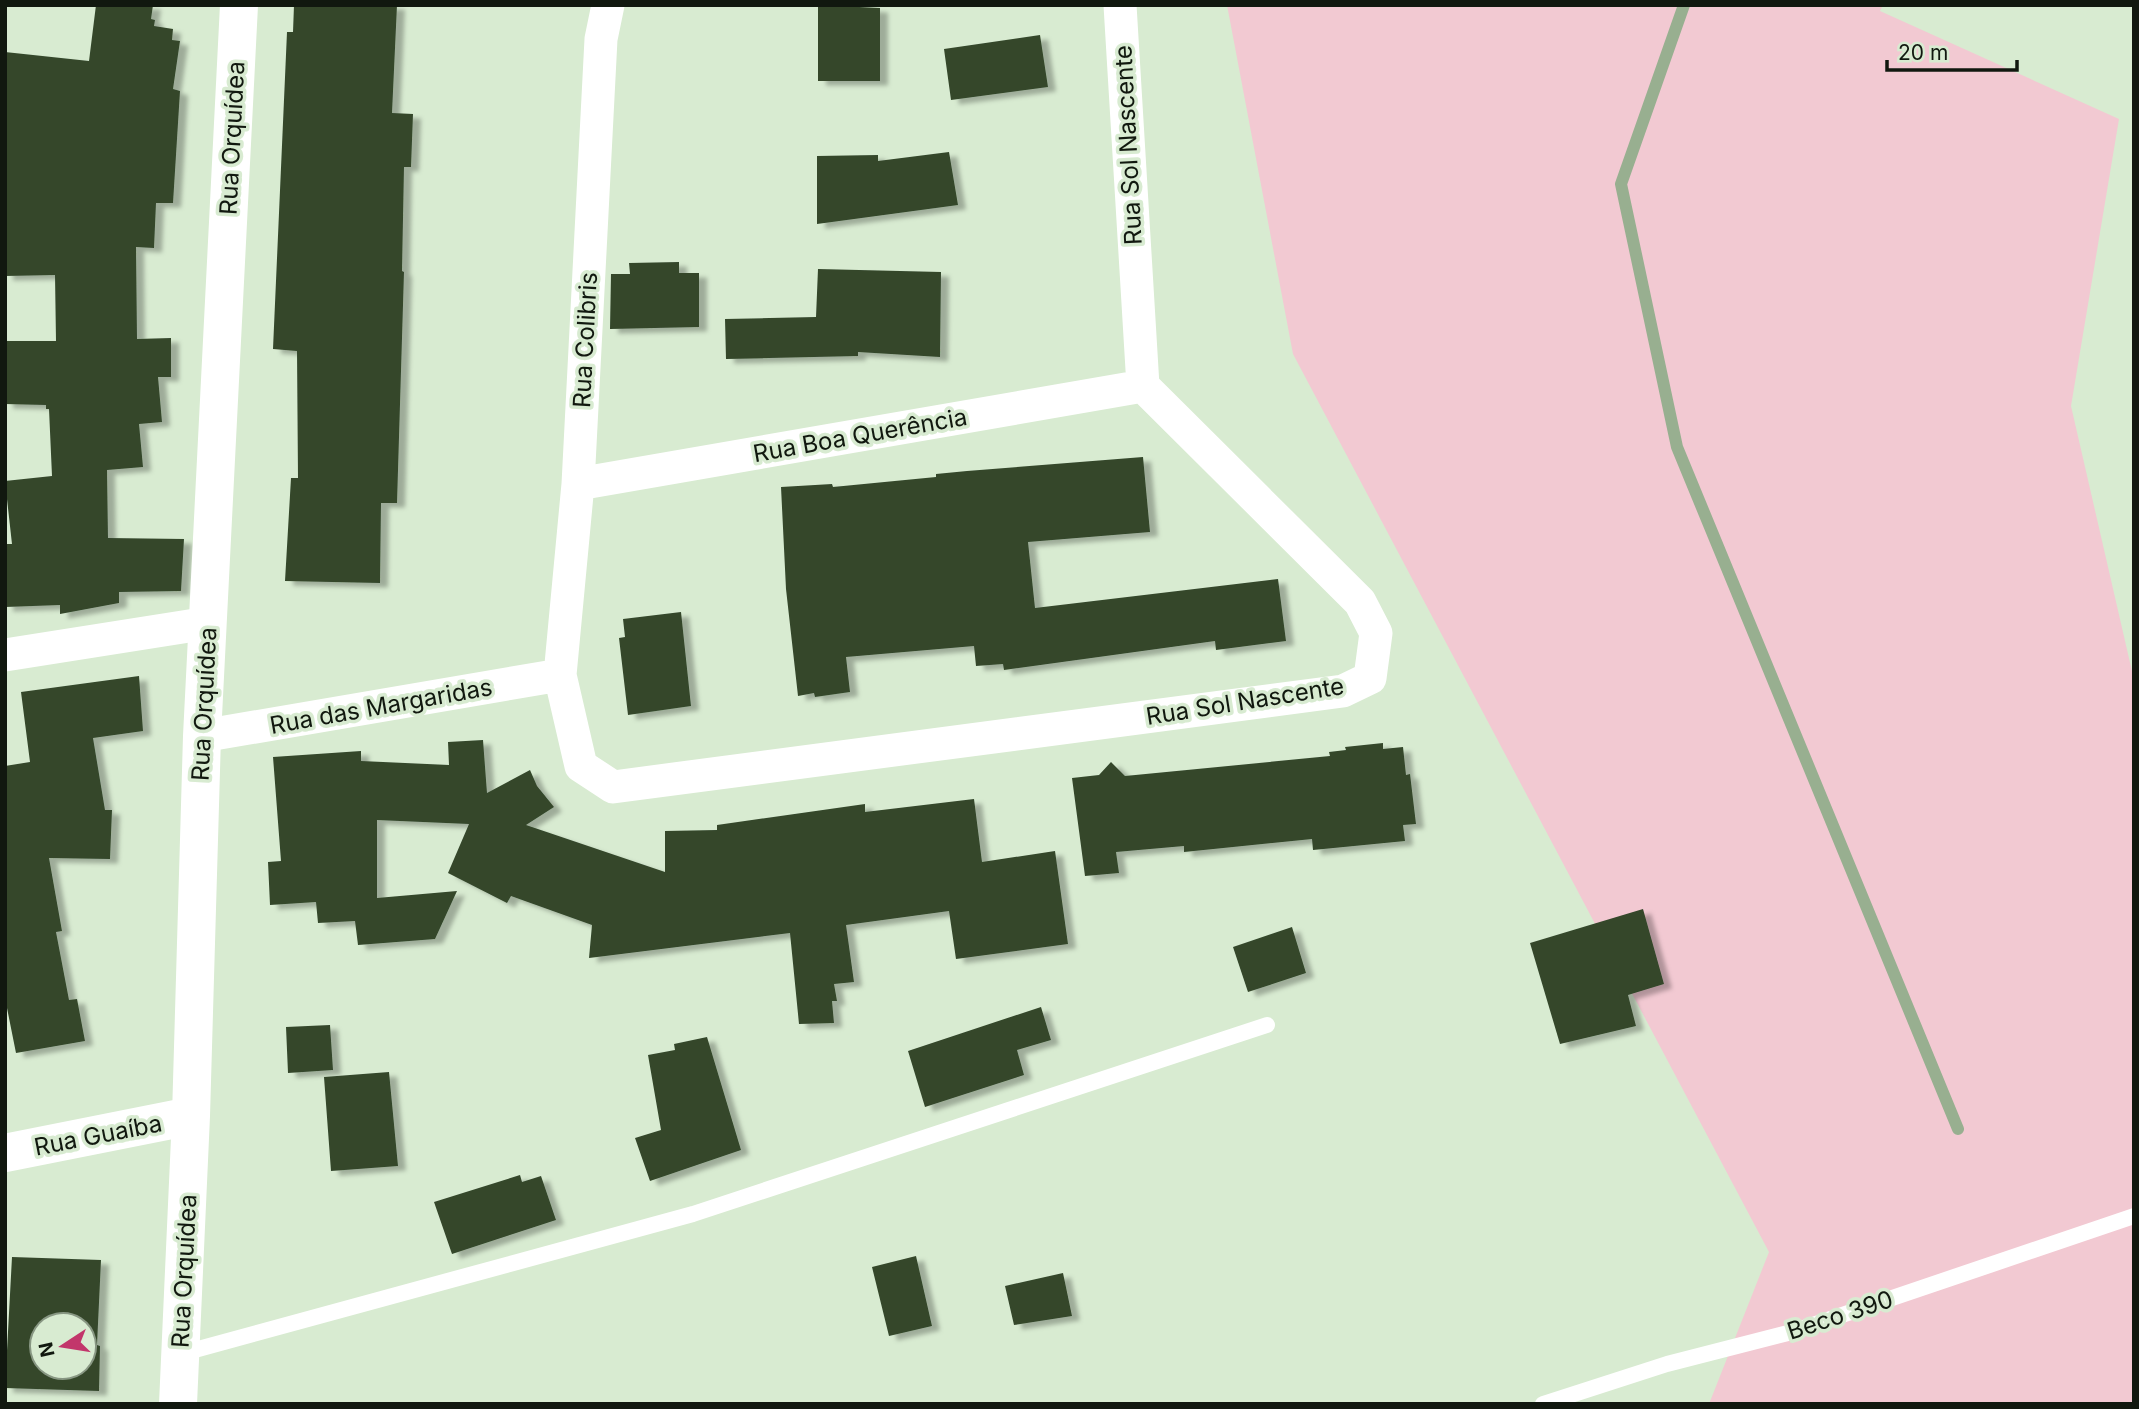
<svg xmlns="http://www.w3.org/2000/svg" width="2139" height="1409" font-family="Inter,sans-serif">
  <defs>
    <filter id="shadow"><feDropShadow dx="8" dy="4.5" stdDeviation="2" flood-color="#0004"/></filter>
  </defs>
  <rect width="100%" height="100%" fill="#d8ebd1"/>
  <path fill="#f2c9d2" d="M 1227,5 L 1883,5 L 1880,11 L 2119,119 L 2071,406 L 2134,680 L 2134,1404 L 1709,1404 L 1769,1252 L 1293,354 Z"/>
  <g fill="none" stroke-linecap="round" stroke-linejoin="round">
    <path stroke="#98af90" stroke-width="12" d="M 1684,5 L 1621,184 L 1677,447 L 1958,1129"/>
  </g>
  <path fill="#34472c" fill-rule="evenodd" filter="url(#shadow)" d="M 96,5 L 153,5 L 151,19 L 155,20 L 154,26 L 173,29 L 172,40 L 180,41 L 173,89 L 180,91 L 173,203 L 156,203 L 154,248 L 136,247 L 137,339 L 171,338 L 171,377 L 158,377 L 162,422 L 139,424 L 143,467 L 107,470 L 108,538 L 184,539 L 181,591 L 119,592 L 119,603 L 60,614 L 60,605 L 5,607 L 5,544 L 12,544 L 5,481 L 52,476 L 49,409 L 46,409 L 46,405 L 5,404 L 5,341 L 56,341 L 55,275 L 5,276 L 5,52 L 89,61 Z
    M 294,5 L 397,5 L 392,113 L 413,114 L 411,167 L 404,167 L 402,271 L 404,272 L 397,503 L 381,503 L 380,583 L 285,581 L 291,478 L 298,478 L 297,351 L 273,349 L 287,32 L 293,32 Z
    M 818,5 L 880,8 L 880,81 L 818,81 Z
    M 1040,35 L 1048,87 L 951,100 L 944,49 Z
    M 949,152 L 958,205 L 817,224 L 817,156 L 878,155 L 878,161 Z
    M 679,262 L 679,273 L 699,273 L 699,327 L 610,329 L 611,274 L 630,274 L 629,263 Z
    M 818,269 L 941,272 L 940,357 L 858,352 L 858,356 L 726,359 L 725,319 L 816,317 Z
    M 1143,457 L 1150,532 L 1028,542 L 1035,608 L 1278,579 L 1286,641 L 1216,650 L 1215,641 L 1004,670 L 1003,664 L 976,666 L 974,646 L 846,657 L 850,692 L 815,697 L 814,693 L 798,696 L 786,589 L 781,487 L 832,484 L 833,487 L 936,477 L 936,474 L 967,471 Z
    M 681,612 L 691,706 L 628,715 L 619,638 L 625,637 L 623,619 Z
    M 139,676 L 143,731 L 93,738 L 105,810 L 112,810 L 110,859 L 49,858 L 62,931 L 56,932 L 69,1000 L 77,999 L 85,1041 L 16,1053 L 5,998 L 5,766 L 30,762 L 21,692 Z
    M 483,740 L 487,793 L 530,770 L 537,786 L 554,807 L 526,825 L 665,872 L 665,831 L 717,830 L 717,825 L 865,804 L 865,812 L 974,799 L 982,862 L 1055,851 L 1068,944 L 956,959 L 949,911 L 846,925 L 854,982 L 834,984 L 837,1001 L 832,1001 L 834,1023 L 799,1024 L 790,933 L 589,958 L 592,925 L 511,896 L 507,903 L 448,873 L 469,824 L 377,820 L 377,898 L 457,891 L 435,939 L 358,945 L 355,921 L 318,923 L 316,902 L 270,905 L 268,862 L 281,861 L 273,757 L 361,751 L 361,761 L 449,765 L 448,742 Z
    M 1383,743 L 1383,749 L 1403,747 L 1406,775 L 1410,774 L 1416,824 L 1403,825 L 1405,841 L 1313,850 L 1312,839 L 1184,852 L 1184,846 L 1116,852 L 1119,873 L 1085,876 L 1072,778 L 1099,775 L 1111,762 L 1125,776 L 1330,756 L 1329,752 L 1346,750 L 1345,747 Z
    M 1643,909 L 1664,984 L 1628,995 L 1636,1026 L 1560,1044 L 1530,943 Z
    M 1292,927 L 1306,973 L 1248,992 L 1233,947 Z
    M 1041,1007 L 1051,1040 L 1017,1050 L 1024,1075 L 925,1107 L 908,1051 Z
    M 330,1025 L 333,1070 L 288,1073 L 286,1027 Z
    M 707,1037 L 741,1150 L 650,1181 L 635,1138 L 661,1130 L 648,1055 L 675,1050 L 674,1044 Z
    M 389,1072 L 398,1166 L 331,1171 L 324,1077 Z
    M 520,1175 L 522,1182 L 541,1176 L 556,1220 L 452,1254 L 434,1202 Z
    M 916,1256 L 932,1326 L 889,1336 L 872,1267 Z
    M 12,1257 L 101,1260 L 97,1345 L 100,1346 L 99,1391 L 5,1388 ZM 42,1325 L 84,1325 L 84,1367 L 42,1367 Z
    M 1063,1273 L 1072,1316 L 1014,1325 L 1005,1286 Z"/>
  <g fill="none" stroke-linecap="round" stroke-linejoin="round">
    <path stroke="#fff" stroke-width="16" d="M 180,1354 L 693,1214 L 1267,1025
      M 1543,1404 L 1667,1364 L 1792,1332 L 2134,1216"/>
    <path stroke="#fff" stroke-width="33" d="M 608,5 L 601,39 L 578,484 L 560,675 L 581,766 L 613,787 L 1343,691 L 1370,678 L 1376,633 L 1360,602 L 1143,386 L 1120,5
      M 578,484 L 1143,386
      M 5,655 L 208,623
      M 202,736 L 560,675"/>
    <path stroke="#fff" stroke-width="38" d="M 5,1153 L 191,1116
      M 178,1404 L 191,1116 L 202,736 L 239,5"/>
  </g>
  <g text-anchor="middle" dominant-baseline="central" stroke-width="7" stroke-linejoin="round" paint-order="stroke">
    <g font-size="24" fill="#11180f" stroke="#d8ebd1">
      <text transform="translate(232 138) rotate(-87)">Rua Orquídea</text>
      <text transform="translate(1128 145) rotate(-93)">Rua Sol Nascente</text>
      <text transform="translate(585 340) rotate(-87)">Rua Colibris</text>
      <text transform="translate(860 435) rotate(-10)">Rua Boa Querência</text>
      <text transform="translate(1245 701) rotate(-9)">Rua Sol Nascente</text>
      <text transform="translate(204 704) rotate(-87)">Rua Orquídea</text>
      <text transform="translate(381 706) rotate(-10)">Rua das Margaridas</text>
      <text transform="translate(98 1135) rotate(-11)">Rua Guaíba</text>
      <text transform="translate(184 1271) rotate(-87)">Rua Orquídea</text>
      <text transform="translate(1840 1315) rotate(-18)">Beco 390</text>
    </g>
  </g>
  <rect width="2139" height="1409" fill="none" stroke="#11180f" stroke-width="14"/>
  <g transform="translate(63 1346) rotate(258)"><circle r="33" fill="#d8ebd1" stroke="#889783" stroke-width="2"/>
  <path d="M0-5L12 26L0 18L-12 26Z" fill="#c2366b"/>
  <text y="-10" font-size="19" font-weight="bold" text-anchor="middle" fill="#11180f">N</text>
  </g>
  <path d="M1887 60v10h130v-10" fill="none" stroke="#11180f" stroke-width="3.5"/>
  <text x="1898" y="60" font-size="21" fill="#11180f" stroke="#d8ebd1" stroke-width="5" paint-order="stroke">20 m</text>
</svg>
